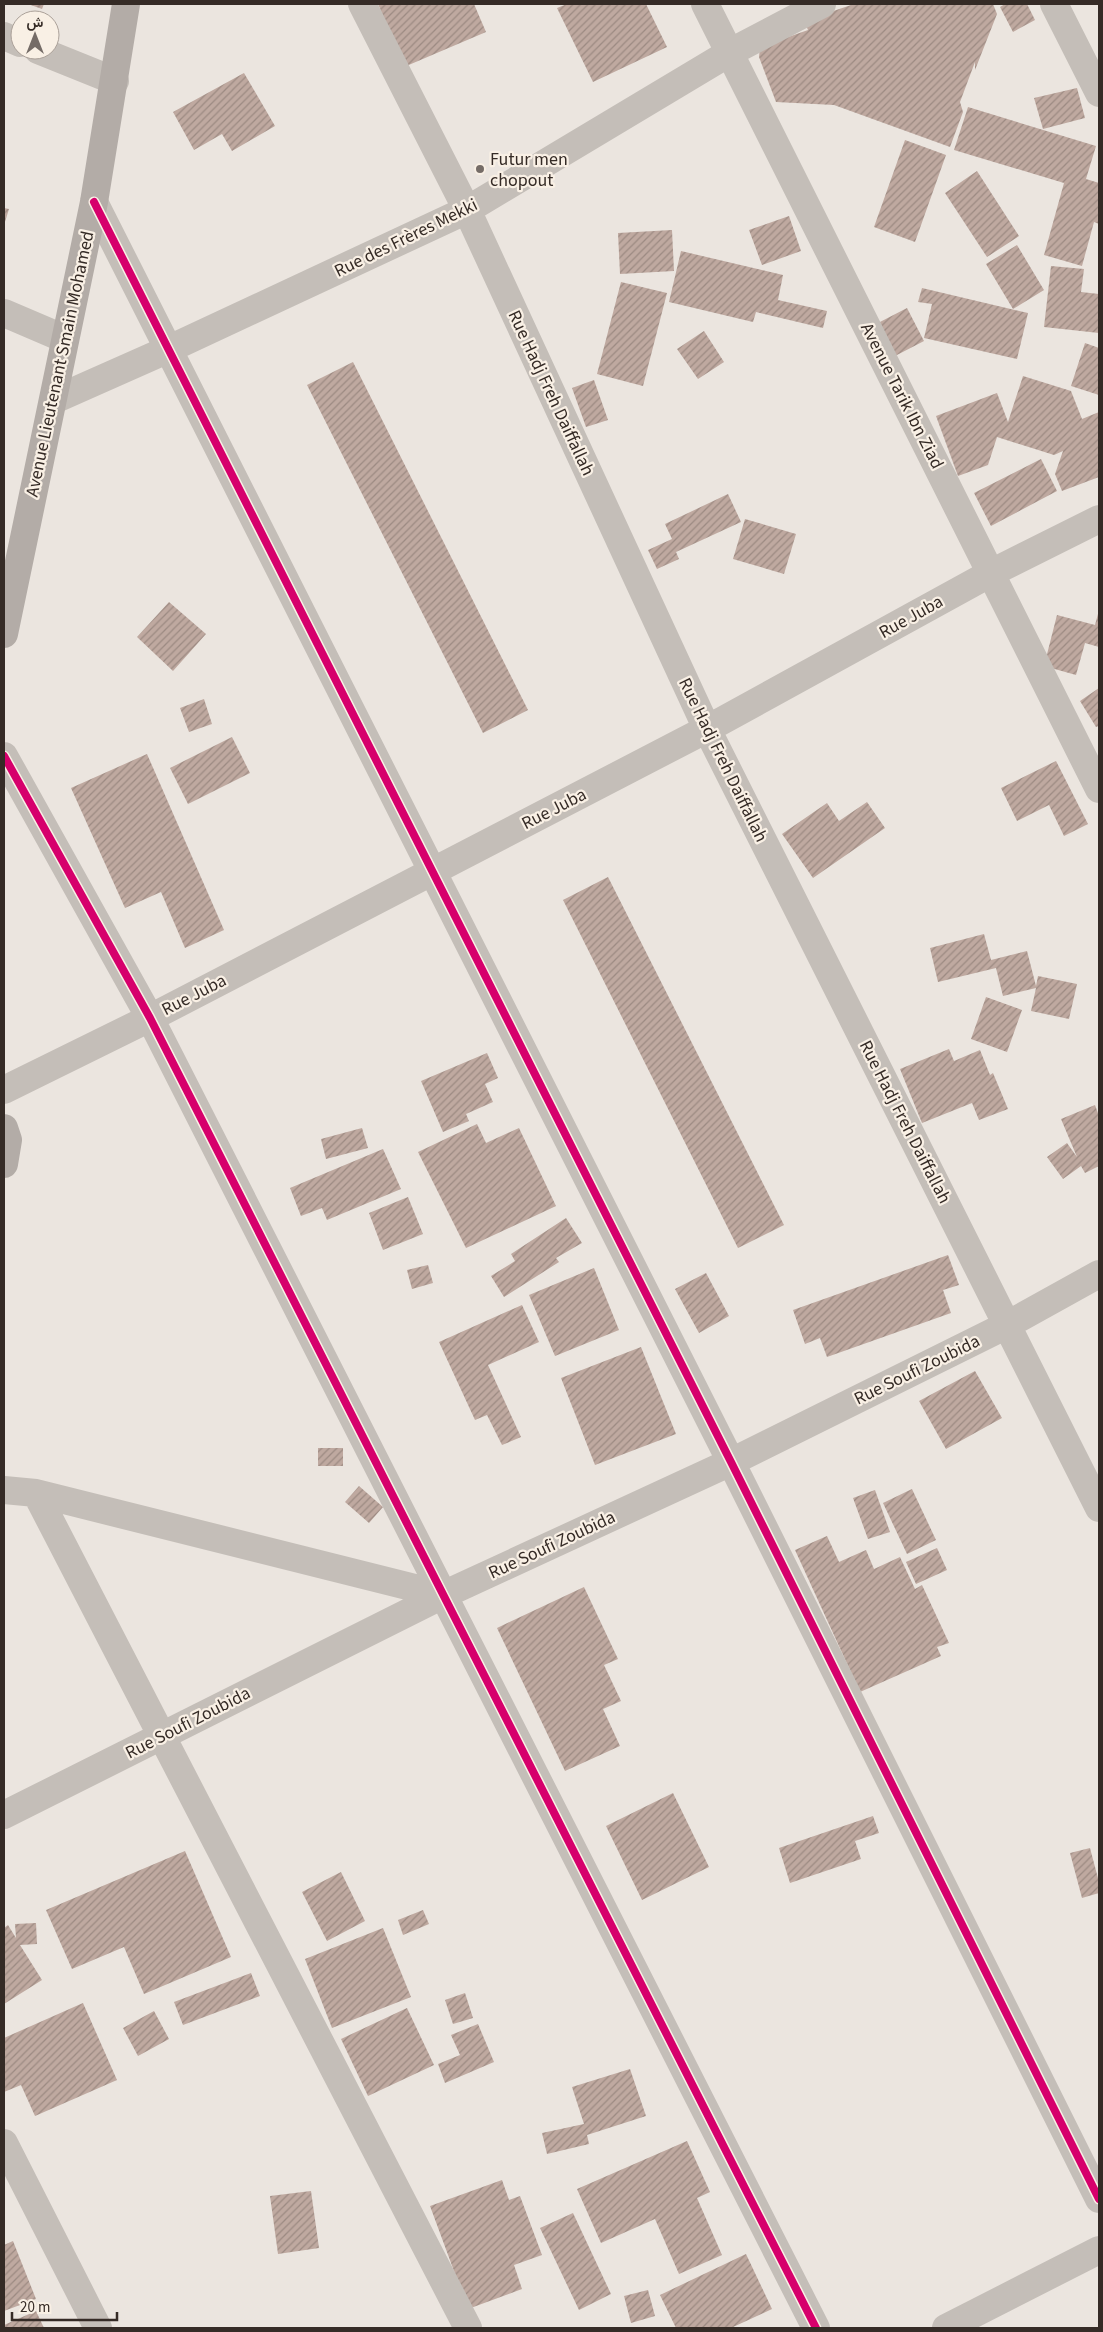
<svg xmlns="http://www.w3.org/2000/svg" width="1103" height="2332" font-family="'Source Sans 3',Vazirmatn,sans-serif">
  <defs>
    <pattern id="building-hatch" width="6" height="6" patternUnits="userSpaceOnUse" patternTransform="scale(1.25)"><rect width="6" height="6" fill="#bfa9a0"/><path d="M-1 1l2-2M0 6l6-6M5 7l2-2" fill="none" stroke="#9c8a82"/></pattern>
  </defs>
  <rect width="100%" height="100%" fill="#ebe5df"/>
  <path fill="url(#building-hatch)" d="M 28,4 L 44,4 L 42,9 Z
    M 378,4 L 474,4 L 486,32 L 404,67 Z
    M 567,4 L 646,4 L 667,47 L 593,82 L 557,8 Z
    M 854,4 L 993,4 L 997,14 L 975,70 L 975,62 L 960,102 L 963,112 L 950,147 L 834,105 L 776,102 L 759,57 L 760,47 L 808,30 L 804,21 Z
    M 1005,4 L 1027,4 L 1035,20 L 1013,32 L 1000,7 Z
    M 244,73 L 275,126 L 232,151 L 222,134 L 194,150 L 173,112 Z
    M 1077,88 L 1085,118 L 1043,129 L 1034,98 Z
    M 968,107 L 1096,146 L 1086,179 L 1099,183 L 1099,224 L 1094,222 L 1082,266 L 1044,255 L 1064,183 L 954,150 Z
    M 905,140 L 946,155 L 915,242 L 874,227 Z
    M 977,171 L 1019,236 L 987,257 L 945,193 Z
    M 4,208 L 9,209 L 4,225 Z
    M 789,216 L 801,251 L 762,265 L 749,230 Z
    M 672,230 L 674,271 L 620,274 L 618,233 Z
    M 1017,245 L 1044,290 L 1013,309 L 986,264 Z
    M 681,251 L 783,275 L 778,300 L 827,311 L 823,328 L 756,312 L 753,322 L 669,302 Z
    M 1051,266 L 1084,269 L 1081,292 L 1099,294 L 1099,333 L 1044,327 Z
    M 621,282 L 667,293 L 643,386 L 597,374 Z
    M 922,288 L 1028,313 L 1017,359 L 924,338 L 932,304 L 918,302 Z
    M 907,308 L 924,341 L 895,356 L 878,323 Z
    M 704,331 L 724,362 L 698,379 L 677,349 Z
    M 1085,343 L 1099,348 L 1099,395 L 1071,386 Z
    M 353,362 L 528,710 L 483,733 L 307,385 Z
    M 1023,376 L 1071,391 L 1082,419 L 1099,412 L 1099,477 L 1062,491 L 1055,474 L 1063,451 L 1054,455 L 997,437 L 988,465 L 958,476 L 936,416 L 997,393 L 1008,422 Z
    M 594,380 L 608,420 L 586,427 L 572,388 Z
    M 1041,459 L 1057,491 L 991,526 L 974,493 Z
    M 728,494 L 741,522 L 676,552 L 679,559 L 657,569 L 648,550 L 672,539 L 665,524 Z
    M 745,519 L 796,534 L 784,574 L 733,559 Z
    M 169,602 L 206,634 L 173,671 L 137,637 Z
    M 1099,610 L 1099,647 L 1085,643 L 1076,675 L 1044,666 L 1057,615 L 1095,625 Z
    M 1099,688 L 1099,726 L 1096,727 L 1080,701 Z
    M 204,699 L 212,724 L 189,732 L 180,708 Z
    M 232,737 L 250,773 L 188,804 L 170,768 Z
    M 147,754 L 224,930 L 185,948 L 161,892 L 125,908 L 71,788 Z
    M 1056,761 L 1088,824 L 1064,836 L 1049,805 L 1017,821 L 1001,788 Z
    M 867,802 L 885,828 L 813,878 L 782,834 L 827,803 L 839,821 Z
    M 608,877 L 784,1225 L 738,1248 L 563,900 Z
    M 984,934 L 991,960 L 1027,951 L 1036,986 L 1038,976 L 1077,984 L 1069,1019 L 1031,1011 L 1036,988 L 1003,996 L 996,968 L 938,982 L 930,948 Z
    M 986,997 L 1022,1010 L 1007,1052 L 971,1039 Z
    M 949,1049 L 954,1061 L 980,1050 L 990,1075 L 993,1073 L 1008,1109 L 979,1120 L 972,1103 L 922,1123 L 900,1069 Z
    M 487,1053 L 498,1078 L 485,1084 L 493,1102 L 466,1114 L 469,1121 L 443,1132 L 421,1081 Z
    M 1095,1105 L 1099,1116 L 1099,1166 L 1085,1173 L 1081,1166 L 1063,1179 L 1047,1157 L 1067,1143 L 1077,1157 L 1061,1119 Z
    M 477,1124 L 486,1143 L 519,1128 L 556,1206 L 466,1248 L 418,1152 Z
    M 362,1128 L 368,1148 L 326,1159 L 321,1139 Z
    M 383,1149 L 401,1189 L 327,1220 L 322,1208 L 301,1216 L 290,1188 Z
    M 408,1197 L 423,1234 L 383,1250 L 369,1213 Z
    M 566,1218 L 582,1243 L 556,1258 L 559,1262 L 504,1297 L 491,1276 L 515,1261 L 511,1254 Z
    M 948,1255 L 959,1285 L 943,1290 L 951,1313 L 827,1357 L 820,1338 L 805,1344 L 793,1310 Z
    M 428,1265 L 433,1283 L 412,1289 L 407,1270 Z
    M 594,1268 L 619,1330 L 555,1356 L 529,1295 Z
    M 706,1273 L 729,1316 L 699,1333 L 675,1289 Z
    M 522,1305 L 539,1342 L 488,1365 L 521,1437 L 502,1445 L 487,1415 L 475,1420 L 439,1342 Z
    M 641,1347 L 676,1434 L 595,1465 L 561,1378 Z
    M 975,1371 L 1002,1418 L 946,1449 L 919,1401 Z
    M 318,1448 L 343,1448 L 343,1466 L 318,1466 Z
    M 359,1486 L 383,1507 L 369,1523 L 345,1502 Z
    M 912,1489 L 936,1540 L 907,1554 L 883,1503 Z
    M 875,1490 L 890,1532 L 868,1539 L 853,1498 Z
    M 827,1536 L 839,1562 L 866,1550 L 874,1569 L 900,1557 L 915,1589 L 922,1585 L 949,1643 L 937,1647 L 941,1656 L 860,1692 L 795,1550 Z
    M 937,1548 L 947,1570 L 916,1584 L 906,1562 Z
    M 584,1587 L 618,1659 L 604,1665 L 621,1701 L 603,1709 L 620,1746 L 565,1771 L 497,1628 Z
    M 673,1793 L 709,1867 L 642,1900 L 606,1826 Z
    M 873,1816 L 879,1833 L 855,1841 L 861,1859 L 790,1883 L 779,1848 Z
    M 1090,1848 L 1099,1882 L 1099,1893 L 1082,1898 L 1070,1853 Z
    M 185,1851 L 231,1957 L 144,1994 L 124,1947 L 72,1969 L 46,1910 Z
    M 341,1872 L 365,1921 L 327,1941 L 302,1892 Z
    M 423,1910 L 429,1924 L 403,1935 L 398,1920 Z
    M 36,1923 L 37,1944 L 20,1945 L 42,1980 L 4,2004 L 4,1928 L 8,1925 L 16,1938 L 15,1924 Z
    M 383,1928 L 411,1997 L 332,2028 L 305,1959 Z
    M 251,1973 L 260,1996 L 183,2025 L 174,2002 Z
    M 465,1993 L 473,2018 L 453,2024 L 445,2000 Z
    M 83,2003 L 117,2080 L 35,2116 L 21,2085 L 4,2092 L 4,2038 Z
    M 407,2008 L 434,2065 L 368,2096 L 341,2039 Z
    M 154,2011 L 169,2039 L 138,2056 L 123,2028 Z
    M 478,2024 L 494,2062 L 445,2083 L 438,2064 L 460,2055 L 451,2035 Z
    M 630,2069 L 646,2116 L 587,2135 L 589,2144 L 547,2154 L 542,2133 L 584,2124 L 572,2087 Z
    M 687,2141 L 710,2192 L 697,2198 L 722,2255 L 679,2274 L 655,2219 L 601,2243 L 577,2189 Z
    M 502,2180 L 509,2200 L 520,2196 L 542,2255 L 514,2265 L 522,2289 L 468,2309 L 430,2206 Z
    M 311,2191 L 319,2248 L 278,2254 L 270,2196 Z
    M 573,2213 L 611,2294 L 579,2310 L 540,2228 Z
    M 13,2241 L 36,2299 L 4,2311 L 4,2245 Z
    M 746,2254 L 772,2309 L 731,2328 L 676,2328 L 660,2295 Z
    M 648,2290 L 655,2316 L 631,2323 L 624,2296 Z
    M 36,2311 L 44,2328 L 4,2328 L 4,2325 Z"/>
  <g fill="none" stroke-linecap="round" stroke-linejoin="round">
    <path stroke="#c4beb8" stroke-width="28" d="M 362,4 L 467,210 L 707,729 L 1099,1508
      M 705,4 L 1099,789
      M 1054,4 L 1099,93
      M 4,36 L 20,43
      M 38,50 L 115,81
      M 94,202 L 731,1462 L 1099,2199
      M 4,313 L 65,339
      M 54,400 L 169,349 L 467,210 L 729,53 L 822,4
      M 4,756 L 150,1018 L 816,2328
      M 4,1090 L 150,1018 L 707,729 L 991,573 L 1099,519
      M 4,1490 L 36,1493 L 443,1595
      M 36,1493 L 468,2328
      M 4,1815 L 443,1595 L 731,1462 L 1007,1325 L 1099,1274
      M 4,2143 L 98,2328
      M 946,2328 L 1099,2250"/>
    <path stroke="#b3aca7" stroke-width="28" d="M 4,634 L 94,202 L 126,4
      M 4,1128 L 8,1140 L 4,1164"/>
    <defs>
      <path id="cycleway" d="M 94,202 L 731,1462 L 1099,2199
        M 4,756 L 150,1018 L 816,2328"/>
    </defs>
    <use href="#cycleway" stroke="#f9f0e5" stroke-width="11"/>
    <use href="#cycleway" stroke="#d6006c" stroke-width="8"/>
  </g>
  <circle fill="#756c67" stroke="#f9f0e5" stroke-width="2" cx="480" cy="169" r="5"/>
  <g text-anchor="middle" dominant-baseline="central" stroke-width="4.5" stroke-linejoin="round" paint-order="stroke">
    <g font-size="18" fill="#352b26" stroke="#f9f0e5" text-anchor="start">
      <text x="490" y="159">Futur men<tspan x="490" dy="21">chopout</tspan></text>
    </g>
    <g font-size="18" fill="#352b26" stroke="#f9f0e5">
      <text transform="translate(406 238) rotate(-26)">Rue des Frères Mekki</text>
      <text transform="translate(60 364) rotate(-78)">Avenue Lieutenant Smain Mohamed</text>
      <text transform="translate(551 393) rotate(65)">Rue Hadj Freh Daiffallah</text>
      <text transform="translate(902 396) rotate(63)">Avenue Tarik Ibn Ziad</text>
      <text transform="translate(911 617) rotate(-29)">Rue Juba</text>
      <text transform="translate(723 760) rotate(64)">Rue Hadj Freh Daiffallah</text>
      <text transform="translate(554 809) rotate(-27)">Rue Juba</text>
      <text transform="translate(194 995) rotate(-27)">Rue Juba</text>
      <text transform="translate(905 1122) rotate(63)">Rue Hadj Freh Daiffallah</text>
      <text transform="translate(917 1370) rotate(-26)">Rue Soufi Zoubida</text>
      <text transform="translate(552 1545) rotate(-25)">Rue Soufi Zoubida</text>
      <text transform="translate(188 1723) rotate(-27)">Rue Soufi Zoubida</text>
    </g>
  </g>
  <rect width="1103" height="2332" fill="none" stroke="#352b26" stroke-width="10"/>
  <g transform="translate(35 35)"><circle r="24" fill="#f9f0e5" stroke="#aba199"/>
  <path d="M0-4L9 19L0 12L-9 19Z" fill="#756c67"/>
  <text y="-8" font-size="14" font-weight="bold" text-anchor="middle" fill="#352b26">ش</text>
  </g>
  <path d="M12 2312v8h105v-8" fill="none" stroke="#352b26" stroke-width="2.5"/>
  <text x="20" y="2312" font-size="15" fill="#352b26" stroke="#f9f0e5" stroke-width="4" paint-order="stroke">20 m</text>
</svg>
